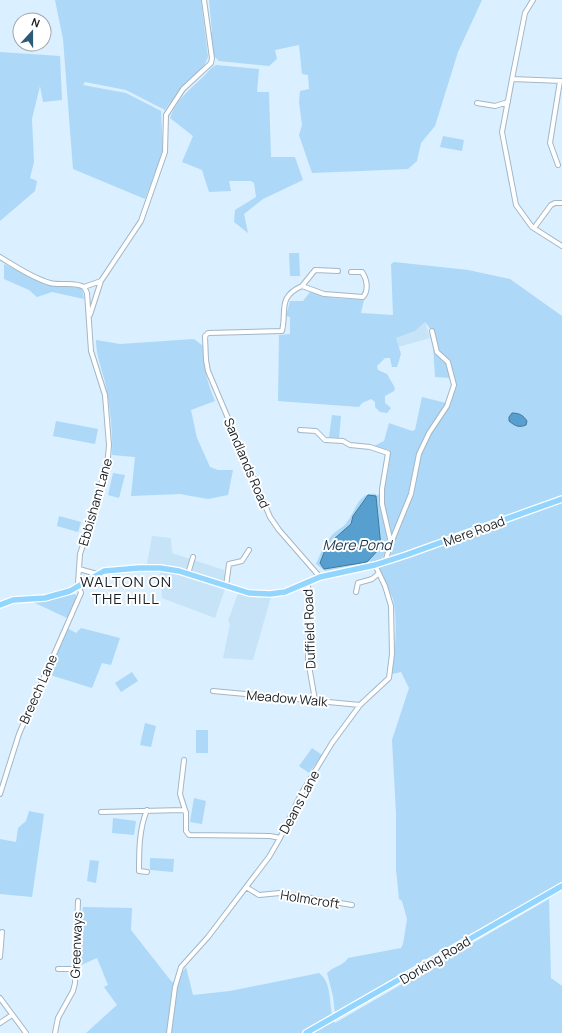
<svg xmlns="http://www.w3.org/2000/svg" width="562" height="1033" font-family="Manrope,sans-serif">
  <rect width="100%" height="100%" fill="#daefff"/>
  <path fill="#c7e3f7" d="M 425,322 L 430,338 L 398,347 L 396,338 L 415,331 Z
    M 152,536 L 171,538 L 172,553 L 224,570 L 226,586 L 215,618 L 162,598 L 160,568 L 146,569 Z
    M 238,593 L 271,597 L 253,660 L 223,658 L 230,624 L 228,621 Z"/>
  <path fill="#add8f7" d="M 55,0 L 201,0 L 208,57 L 204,66 L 169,104 L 165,110 L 126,90 L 85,82 L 83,85 L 126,93 L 161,111 L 163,152 L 145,199 L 73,169 L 63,39 Z
    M 209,0 L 482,0 L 458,52 L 435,126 L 421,143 L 417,161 L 408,169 L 312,173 L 299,135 L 302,125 L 299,102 L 300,91 L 309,89 L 308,75 L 302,74 L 299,45 L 275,50 L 277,59 L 269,66 L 219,61 L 214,56 L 209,32 L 212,32 Z
    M 0,52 L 60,56 L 62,100 L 43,102 L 40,86 L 32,119 L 34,162 L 30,178 L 37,181 L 35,191 L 0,221 Z
    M 216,65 L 259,69 L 257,92 L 269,92 L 271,157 L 295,157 L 303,180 L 263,199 L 244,214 L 248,233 L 234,222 L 235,210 L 256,197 L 254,183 L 251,181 L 229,181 L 231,191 L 209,192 L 202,170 L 182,162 L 193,136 L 170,118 C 177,98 190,90 205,75 C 209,71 210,68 216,65 Z
    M 443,136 L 464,140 L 462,151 L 440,147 Z
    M 289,253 L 299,253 L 300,276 L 290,276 Z
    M 394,262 L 468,270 L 510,279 L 562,316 L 562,496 L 390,557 L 394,546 L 387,533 L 388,547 L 381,560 L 325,571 L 316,564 C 321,553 324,543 333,534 C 337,530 344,527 347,522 C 356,511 358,491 376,494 L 377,496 C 387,485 391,464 389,450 L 374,446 L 384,441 L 389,423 L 412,431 L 415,430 L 422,397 L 446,403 L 454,385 L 449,378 L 435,377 L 432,331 L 425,322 L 415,331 L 396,338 L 401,354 L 397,367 L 392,367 L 390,358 L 385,358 L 377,366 L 378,370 L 387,374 L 395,388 L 394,391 L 385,396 L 385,403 L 391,408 L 387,413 L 380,412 L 375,407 L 375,402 L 371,399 L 362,403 L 359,407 L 278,401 L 279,335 L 290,334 L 290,317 L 286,316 L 290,301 L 303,301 L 310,292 L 332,298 L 364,300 L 361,313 L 393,315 L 391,264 Z
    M 4,264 C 34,278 48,286 82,288 L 84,299 L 52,292 L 37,297 L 29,290 L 4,279 Z
    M 194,339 L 203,346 C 203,365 207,383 215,401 L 191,410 L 197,438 L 210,467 L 218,470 L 233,470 L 228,495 L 208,499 L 180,494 L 131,496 L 135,457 L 112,455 C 113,433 110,403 105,382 C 101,367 96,355 96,340 L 120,344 Z
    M 332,415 L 341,416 L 339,438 L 329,437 Z
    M 56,421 L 98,429 L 95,444 L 53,436 Z
    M 113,473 L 125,475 L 119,498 L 108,495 Z
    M 562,502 L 562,883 L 337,1014 L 335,1013 L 333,996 L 327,973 C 334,966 343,966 348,958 L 401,948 L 403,944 L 407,919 L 402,901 L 399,899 L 396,869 L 396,813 L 392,740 L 409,688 L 401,672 L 392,674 C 395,653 398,620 393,599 C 390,591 379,573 379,568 L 382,565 Z
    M 59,516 L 81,522 L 78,532 L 57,526 Z
    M 74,594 L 77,596 L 67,618 L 33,602 L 54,599 Z
    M 67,628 L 76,633 L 81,628 L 120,638 L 111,665 L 102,663 L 92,688 L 47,674 Z
    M 132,672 L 138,681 L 121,692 L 115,683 Z
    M 145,723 L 156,726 L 151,747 L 140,745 Z
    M 196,730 L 208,730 L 208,753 L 196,753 Z
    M 312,748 L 322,755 L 309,773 L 299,766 Z
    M 194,798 L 206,801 L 202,824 L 190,822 Z
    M 29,811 L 44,814 L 32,897 L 0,894 L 0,839 L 16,842 L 18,828 L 26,821 Z
    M 113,818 L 136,821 L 134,835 L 112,833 Z
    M 150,858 L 174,859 L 173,872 L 150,870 Z
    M 90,860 L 99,861 L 96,883 L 87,881 Z
    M 549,899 L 551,978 L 562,986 L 562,1033 L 86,1033 L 117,1005 L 104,987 L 108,985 L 97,958 L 79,966 L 80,927 L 83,907 L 132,908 L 131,930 L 171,981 L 177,985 L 181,974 L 186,967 L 193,995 L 230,991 L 319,973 C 334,984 327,1007 335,1023 Z"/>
  <path fill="#569fcf" stroke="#43799c" d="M 512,413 C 519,413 523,415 527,421 L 526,425 C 519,428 515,426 509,421 L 509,417 Z
    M 368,495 L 376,496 L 381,547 L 367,562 L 324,569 L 320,563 L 325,550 L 334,539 L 351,524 L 353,516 Z"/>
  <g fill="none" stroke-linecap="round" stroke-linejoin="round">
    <defs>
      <path id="minor" d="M 512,79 L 525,13 L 533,0
        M 562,81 L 512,79 L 502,132 L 516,205 L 532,227 L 562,246
        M 477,103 L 495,106 L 508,102
        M 558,165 L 550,143 L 560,81
        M 534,228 L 551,205 L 555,203 L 562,203
        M 0,257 C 15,266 32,278 50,283 C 61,286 74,281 84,287
        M 302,286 L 315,270 L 338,271
        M 84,287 L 101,281
        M 90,315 L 101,281 L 141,221 L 165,152 L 166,115 L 183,89 L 211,63 L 212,58 L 204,0
        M 300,430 L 316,431 L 325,440 L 343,441 L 350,445 L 370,447 L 388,453 L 382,489 L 382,504 L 391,543 L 385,562
        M 391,543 L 411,494 L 419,454 L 429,433 L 447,406 L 454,385 L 448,362 L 437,352 L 432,331
        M 79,569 L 97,574
        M 188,574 L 193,557
        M 320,577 L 279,530 L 270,517 L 208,371 L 206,360 L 205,336 L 208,333 L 282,331 C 287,311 277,297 302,286 L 324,294 L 363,297 C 369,290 367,279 362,272 L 351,272
        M 308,582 L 308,660 L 315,700
        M 226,586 L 229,564 L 242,561 L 249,550
        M 356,592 L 358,583 L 372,579 L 378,574
        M 213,691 L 360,705
        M 184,760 L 180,794 L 185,810
        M 0,794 L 19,734 L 81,593 L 78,583 L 80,554 L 96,506 L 108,457 L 109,445 L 105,395 L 91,351 L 87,293 L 84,287
        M 147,810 C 139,829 139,851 139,871 L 147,872
        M 101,812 L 183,810 L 186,812 L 186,831 L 189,835 L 270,836 L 280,838
        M 246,887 L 259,895 L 280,893 L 352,905
        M 0,957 L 2,932
        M 58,969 L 75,969
        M 0,998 L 26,1033
        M 0,1023 L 12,1015
        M 55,1033 L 58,1018 L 73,991 L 75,983 L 78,901
        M 169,1033 L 175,987 L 181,967 L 208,937 L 269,857 L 280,838 L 301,794 L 332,743 L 360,705 L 389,678 L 392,654 L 391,606 L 385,586 L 375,565"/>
      <path id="major" d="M 0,605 L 13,600 L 45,598 L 70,591 L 104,571 L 139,568 L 160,568 L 179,571 L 249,593 L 270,594 L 285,592 L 320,577 L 375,565 L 406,555 L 562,499
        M 306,1033 L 562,886"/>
    </defs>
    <use href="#minor" stroke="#a3b7c6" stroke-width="6"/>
    <use href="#major" stroke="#fff" stroke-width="8"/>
    <use href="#minor" stroke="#fff" stroke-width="4"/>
    <use href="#major" stroke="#92d6ff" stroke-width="5.5"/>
  </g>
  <g text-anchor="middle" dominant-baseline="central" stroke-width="4" stroke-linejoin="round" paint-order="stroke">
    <g font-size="13" fill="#171f24" stroke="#fff">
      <text transform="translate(247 463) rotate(67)">Sandlands Road</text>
      <text transform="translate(95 502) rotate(-74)">Ebbisham Lane</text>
      <text transform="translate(474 531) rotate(-20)">Mere Road</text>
      <text transform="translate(309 629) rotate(-92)">Duffield Road</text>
      <text transform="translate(38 689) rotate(-66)">Breech Lane</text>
      <text transform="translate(287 698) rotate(5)">Meadow Walk</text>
      <text transform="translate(299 802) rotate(-62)">Deans Lane</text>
      <text transform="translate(310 899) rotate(9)">Holmcroft</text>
      <text transform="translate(76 945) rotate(-88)">Greenways</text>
      <text transform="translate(435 960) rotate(-31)">Dorking Road</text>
    </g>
    <g font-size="14" font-style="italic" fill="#16364a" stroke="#fff">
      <text x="357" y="544">Mere Pond</text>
    </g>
    <g font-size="15" letter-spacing="1" fill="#171f24" stroke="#fff">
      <text x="126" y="581">WALTON ON<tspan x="126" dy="17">THE HILL</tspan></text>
    </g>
  </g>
  <g transform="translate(32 32) rotate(21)"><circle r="19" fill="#ffffff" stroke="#a2a5a7"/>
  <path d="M0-3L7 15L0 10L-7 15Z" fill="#2c5b7a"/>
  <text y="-6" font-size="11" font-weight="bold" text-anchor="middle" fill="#171f24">N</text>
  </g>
</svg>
